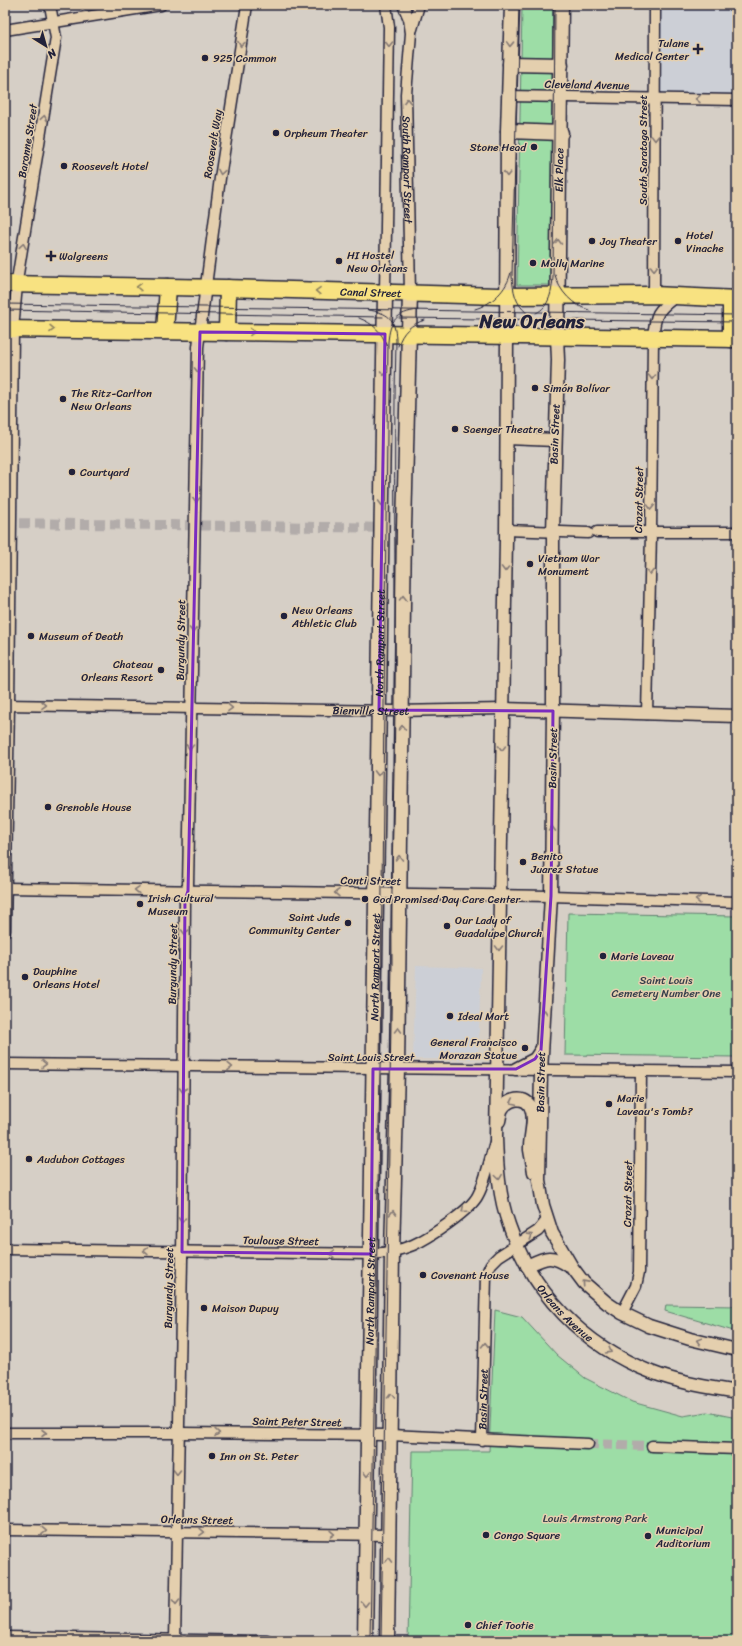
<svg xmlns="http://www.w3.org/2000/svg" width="742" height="1646" font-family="Sriracha,sans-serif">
  <rect width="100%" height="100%" fill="#d6cfc6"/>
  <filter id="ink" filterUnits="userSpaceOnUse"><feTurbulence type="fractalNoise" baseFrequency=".025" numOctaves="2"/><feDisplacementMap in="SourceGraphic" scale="8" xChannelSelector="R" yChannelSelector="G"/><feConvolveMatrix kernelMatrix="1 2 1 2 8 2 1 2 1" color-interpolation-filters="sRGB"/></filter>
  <g filter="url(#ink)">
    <path fill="#cccfd6" d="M 661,5 L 737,5 L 737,94 L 659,93 Z
      M 416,966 L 481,968 L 478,1059 L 413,1059 Z"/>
    <path fill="#9ddda6" stroke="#608070" d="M 522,5 L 553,5 L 550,285 L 517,285 Z
      M 568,913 L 737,916 L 737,1057 L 565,1055 Z
      M 666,1305 L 737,1306 L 737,1332 L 665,1311 Z
      M 495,1310 L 522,1317 L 557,1355 L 585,1378 L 632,1402 L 683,1416 L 707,1412 L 737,1418 L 737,1641 L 408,1641 L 412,1451 L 489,1451 Z"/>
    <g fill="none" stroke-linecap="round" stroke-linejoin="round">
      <path stroke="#b2acaa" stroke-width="10" stroke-dasharray="10 5" stroke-linecap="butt" d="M 5,523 L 404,528
        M 588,1444 L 652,1446"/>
      <defs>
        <g id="minor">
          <path id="s1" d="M 403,5 L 409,19 L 411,33 L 406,94 L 410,293"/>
          <path d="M 412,29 L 419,5"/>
          <path d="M 5,30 L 161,5"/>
          <path d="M 509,96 L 737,100"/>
          <path d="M 385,293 L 389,27 L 386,5"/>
          <path d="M 654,295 L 655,5"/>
          <path d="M 506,530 L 588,533"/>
          <path d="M 597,532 L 737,532"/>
          <path id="s2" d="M 5,705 L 395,711 L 503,709"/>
          <path d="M 647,714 L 651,533 L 653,338 C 655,314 657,310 677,296"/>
          <path d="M 5,888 L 551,896 L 737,902"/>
          <path d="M 5,931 L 9,705 L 13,329 L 18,274 L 56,38 L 50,5"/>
          <path d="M 5,1064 L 737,1072"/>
          <path d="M 5,1249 L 371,1254 C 385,1253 399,1251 413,1245 C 429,1238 471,1210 478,1195 C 486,1180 490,1158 495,1142"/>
          <path d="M 622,1313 L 636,1286 L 639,1272 L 641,1071"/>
          <path d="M 5,1433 L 178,1433 L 390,1435 L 588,1444"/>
          <path id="s3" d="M 482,1440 L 486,1275 L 491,1264 L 499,1256 L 538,1231 L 547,1220"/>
          <path d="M 652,1446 L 737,1449"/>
          <path d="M 5,1530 L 389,1535"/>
          <path d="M 5,1637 L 268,1641"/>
          <path d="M 175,1641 L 182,1260 L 185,900 L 188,885 L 198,347 L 220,178 L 247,5"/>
        </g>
        <g id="tertiary">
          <path id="s4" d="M 507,336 L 506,539 L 496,1138 C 497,1167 499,1197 509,1225 C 532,1293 584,1346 651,1372 C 679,1383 708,1387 737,1392"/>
          <path d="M 557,336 L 558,360 L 553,532 L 553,711 L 551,896 L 541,1071 L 539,1180 L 543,1205 L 552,1233 L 572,1267 L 584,1283 L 607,1303 L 622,1313 L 649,1326 L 690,1339 L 737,1350"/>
          <path d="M 507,438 L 555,440"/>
          <path d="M 503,709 L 737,716"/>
          <path d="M 516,1069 L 535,1059 L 541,1050"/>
          <path d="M 499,1121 C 500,1118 500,1112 502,1109 C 508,1099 524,1095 530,1106 C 537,1118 529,1137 530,1150 C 531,1157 533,1164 534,1172"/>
          <path d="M 527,1266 C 546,1257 551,1254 569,1266"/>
        </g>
        <g id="secondary">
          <path d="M 510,64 L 561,65"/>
          <path d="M 508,131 L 561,133"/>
          <path d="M 507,336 L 508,131 L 512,5"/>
          <path id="s5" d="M 557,336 L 561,5"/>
          <path id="s6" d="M 365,1641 L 385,293"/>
          <path d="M 387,1641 L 392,1252 L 397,1069 L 404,528 L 410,293"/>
        </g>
        <g id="primary">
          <path id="s7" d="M 5,284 L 224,288 L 498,296 L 654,295 L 737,299"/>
          <path d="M 5,329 L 737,339"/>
          <path d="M 165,331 L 168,287"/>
          <path d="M 227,332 L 228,288"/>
          <path d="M 731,339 L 731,299"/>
        </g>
      </defs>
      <use href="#minor" stroke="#22223b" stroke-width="13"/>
      <use href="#tertiary" stroke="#22223b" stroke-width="15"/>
      <use href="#secondary" stroke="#22223b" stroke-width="17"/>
      <use href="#primary" stroke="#22223b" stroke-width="19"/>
      <use href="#minor" stroke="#e4cfae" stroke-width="10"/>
      <use href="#tertiary" stroke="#e4cfae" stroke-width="12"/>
      <use href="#secondary" stroke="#e4cfae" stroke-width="14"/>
      <use href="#primary" stroke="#f8e281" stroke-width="16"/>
      <path stroke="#22223b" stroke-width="1" d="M 519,5 L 512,276 C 513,290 515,304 527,313
        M 555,275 C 559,291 573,306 589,310
        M 5,304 L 737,315
        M 475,309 C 492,304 507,290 511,272
        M 5,310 L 383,317
        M 368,310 C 389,313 395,318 396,340 C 393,463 396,586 395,709 C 394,793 391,878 392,962 L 381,1641
        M 536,313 C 550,307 552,290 553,277 L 555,5
        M 359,318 C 374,324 381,331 387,346
        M 399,318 L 737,322
        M 398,346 C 402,332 411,324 425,320
        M 370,1641 L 380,1069 L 388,342 C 390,320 396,313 418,310"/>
    </g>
    <defs><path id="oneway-chevron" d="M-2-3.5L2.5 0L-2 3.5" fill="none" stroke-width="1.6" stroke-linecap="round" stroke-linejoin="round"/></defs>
    <g stroke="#837874">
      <use href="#oneway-chevron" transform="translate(241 44) rotate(99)"/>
      <use href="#oneway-chevron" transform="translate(389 44) rotate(91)"/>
      <use href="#oneway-chevron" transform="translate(510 44) rotate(92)"/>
      <use href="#oneway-chevron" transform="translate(698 99) rotate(-179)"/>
      <use href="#oneway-chevron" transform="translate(407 101) rotate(-91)"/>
      <use href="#oneway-chevron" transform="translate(44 118) rotate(-81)"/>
      <use href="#oneway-chevron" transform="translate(655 138) rotate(90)"/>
      <use href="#oneway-chevron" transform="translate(221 172) rotate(99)"/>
      <use href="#oneway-chevron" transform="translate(507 174) rotate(91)"/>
      <use href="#oneway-chevron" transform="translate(558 242) rotate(-89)"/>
      <use href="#oneway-chevron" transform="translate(23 246) rotate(-81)"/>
      <use href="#oneway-chevron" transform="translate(654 268) rotate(90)"/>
      <use href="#oneway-chevron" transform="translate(198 370) rotate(91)"/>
      <use href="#oneway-chevron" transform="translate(384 373) rotate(91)"/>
      <use href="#oneway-chevron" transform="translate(652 377) rotate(90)"/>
      <use href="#oneway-chevron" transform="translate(196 500) rotate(91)"/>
      <use href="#oneway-chevron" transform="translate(382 503) rotate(91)"/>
      <use href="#oneway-chevron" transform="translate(651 507) rotate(91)"/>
      <use href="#oneway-chevron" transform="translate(505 569) rotate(91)"/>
      <use href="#oneway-chevron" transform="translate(650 572) rotate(91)"/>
      <use href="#oneway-chevron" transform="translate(403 598) rotate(-90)"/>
      <use href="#oneway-chevron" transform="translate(193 630) rotate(91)"/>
      <use href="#oneway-chevron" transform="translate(44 705) rotate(1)"/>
      <use href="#oneway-chevron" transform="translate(230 708) rotate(1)"/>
      <use href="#oneway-chevron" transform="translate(402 728) rotate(-89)"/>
      <use href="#oneway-chevron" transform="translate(190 747) rotate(91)"/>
      <use href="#oneway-chevron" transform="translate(502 748) rotate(91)"/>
      <use href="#oneway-chevron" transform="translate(378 773) rotate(91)"/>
      <use href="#oneway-chevron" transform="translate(552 829) rotate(-89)"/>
      <use href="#oneway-chevron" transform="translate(399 858) rotate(-89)"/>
      <use href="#oneway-chevron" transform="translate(137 890) rotate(-179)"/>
      <use href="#oneway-chevron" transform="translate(337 893) rotate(-179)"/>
      <use href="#oneway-chevron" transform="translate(698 900) rotate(-178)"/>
      <use href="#oneway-chevron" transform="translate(185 932) rotate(91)"/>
      <use href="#oneway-chevron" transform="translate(499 948) rotate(91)"/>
      <use href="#oneway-chevron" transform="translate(544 1012) rotate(-86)"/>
      <use href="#oneway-chevron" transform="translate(398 1030) rotate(-89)"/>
      <use href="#oneway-chevron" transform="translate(44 1064) rotate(1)"/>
      <use href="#oneway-chevron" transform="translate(230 1067) rotate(1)"/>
      <use href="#oneway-chevron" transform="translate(183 1090) rotate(91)"/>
      <use href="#oneway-chevron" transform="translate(513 1102) rotate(155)"/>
      <use href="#oneway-chevron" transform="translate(499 1177) rotate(82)"/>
      <use href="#oneway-chevron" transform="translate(464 1210) rotate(140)"/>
      <use href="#oneway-chevron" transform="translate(393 1213) rotate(-88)"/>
      <use href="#oneway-chevron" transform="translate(182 1220) rotate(91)"/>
      <use href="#oneway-chevron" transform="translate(530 1236) rotate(-33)"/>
      <use href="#oneway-chevron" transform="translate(146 1251) rotate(-179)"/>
      <use href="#oneway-chevron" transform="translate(332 1254) rotate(-179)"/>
      <use href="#oneway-chevron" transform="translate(585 1283) rotate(-132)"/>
      <use href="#oneway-chevron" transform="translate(699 1341) rotate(-165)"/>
      <use href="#oneway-chevron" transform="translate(485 1345) rotate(-89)"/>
      <use href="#oneway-chevron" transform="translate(609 1351) rotate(31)"/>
      <use href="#oneway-chevron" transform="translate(391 1396) rotate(-89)"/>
      <use href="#oneway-chevron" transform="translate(44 1433)"/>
      <use href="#oneway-chevron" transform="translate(217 1433) rotate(1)"/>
      <use href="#oneway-chevron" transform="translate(177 1472) rotate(91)"/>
      <use href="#oneway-chevron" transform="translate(367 1474) rotate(91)"/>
      <use href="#oneway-chevron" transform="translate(44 1531) rotate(1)"/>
      <use href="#oneway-chevron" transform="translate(202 1532) rotate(1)"/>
      <use href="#oneway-chevron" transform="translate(332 1534) rotate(1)"/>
      <use href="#oneway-chevron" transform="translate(389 1560) rotate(-89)"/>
      <use href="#oneway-chevron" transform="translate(176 1602) rotate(91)"/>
      <use href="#oneway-chevron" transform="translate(365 1604) rotate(91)"/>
    </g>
    <g stroke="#8d825e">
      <use href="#oneway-chevron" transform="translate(139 287) rotate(-179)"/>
      <use href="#oneway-chevron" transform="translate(318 291) rotate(-178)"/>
      <use href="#oneway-chevron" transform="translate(52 329) rotate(1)"/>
      <use href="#oneway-chevron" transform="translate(252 332) rotate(1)"/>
    </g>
  </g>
  <path fill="none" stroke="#7b2cbf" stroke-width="3" stroke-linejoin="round" d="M 200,332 L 385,334 L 379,710 L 553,711 L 551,896 L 541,1050 L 535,1059 L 516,1069 L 373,1069 L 371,1254 L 182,1252 L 185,900 L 188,891 Z"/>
  <g fill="#22223b" stroke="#e4cfae" stroke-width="1.5">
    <path d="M696 43h4v4h4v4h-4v4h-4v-4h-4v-4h4z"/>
    <circle cx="205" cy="58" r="4"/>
    <circle cx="276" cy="133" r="4"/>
    <circle cx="534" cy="147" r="4"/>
    <circle cx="64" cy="166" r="4"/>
    <circle cx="592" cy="241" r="4"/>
    <circle cx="678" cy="241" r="4"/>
    <path d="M49 250h4v4h4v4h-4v4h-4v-4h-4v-4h4z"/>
    <circle cx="339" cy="261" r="4"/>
    <circle cx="533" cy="263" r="4"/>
    <circle cx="535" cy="388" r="4"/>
    <circle cx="63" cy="399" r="4"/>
    <circle cx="455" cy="429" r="4"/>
    <circle cx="72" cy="472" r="4"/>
    <circle cx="530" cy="564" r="4"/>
    <circle cx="284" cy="616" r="4"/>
    <circle cx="31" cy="636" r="4"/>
    <circle cx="161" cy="670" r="4"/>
    <circle cx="48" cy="807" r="4"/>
    <circle cx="523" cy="862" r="4"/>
    <circle cx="365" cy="899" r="4"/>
    <circle cx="140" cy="904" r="4"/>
    <circle cx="348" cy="923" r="4"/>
    <circle cx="447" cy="926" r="4"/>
    <circle cx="603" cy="956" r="4"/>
    <circle cx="25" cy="977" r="4"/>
    <circle cx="450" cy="1016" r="4"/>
    <circle cx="525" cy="1048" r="4"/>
    <circle cx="609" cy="1104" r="4"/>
    <circle cx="29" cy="1159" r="4"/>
    <circle cx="423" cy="1275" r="4"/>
    <circle cx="204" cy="1308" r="4"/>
    <circle cx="212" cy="1456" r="4"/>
    <circle cx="486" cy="1535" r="4"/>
    <circle cx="648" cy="1536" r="4"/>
    <circle cx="468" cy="1625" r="4"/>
  </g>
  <g text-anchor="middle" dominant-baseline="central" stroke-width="3" stroke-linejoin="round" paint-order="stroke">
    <g font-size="11" fill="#22223b" stroke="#e4cfae" text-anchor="start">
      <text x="689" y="43" text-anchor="end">Tulane<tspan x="689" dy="13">Medical Center</tspan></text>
      <text x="213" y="58">925 Common</text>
      <text x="284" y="133">Orpheum Theater</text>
      <text x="526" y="147" text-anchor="end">Stone Head</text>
      <text x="72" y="166">Roosevelt Hotel</text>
      <text x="686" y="235">Hotel<tspan x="686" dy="13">Vinache</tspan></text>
      <text x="600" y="241">Joy Theater</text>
      <text x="347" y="255">HI Hostel<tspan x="347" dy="13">New Orleans</tspan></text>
      <text x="59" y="256">Walgreens</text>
      <text x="541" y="263">Molly Marine</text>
      <text x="543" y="388">Simón Bolívar</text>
      <text x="71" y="393">The Ritz-Carlton<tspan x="71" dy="13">New Orleans</tspan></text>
      <text x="463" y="429">Saenger Theatre</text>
      <text x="80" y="472">Courtyard</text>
      <text x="538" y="558">Vietnam War<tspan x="538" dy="13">Monument</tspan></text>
      <text x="292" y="610">New Orleans<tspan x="292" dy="13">Athletic Club</tspan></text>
      <text x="39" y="636">Museum of Death</text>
      <text x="153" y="664" text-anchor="end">Chateau<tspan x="153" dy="13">Orleans Resort</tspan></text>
      <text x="56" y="807">Grenoble House</text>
      <text x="531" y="856">Benito<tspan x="531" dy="13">Juarez Statue</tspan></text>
      <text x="148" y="898">Irish Cultural<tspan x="148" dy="13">Museum</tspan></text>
      <text x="373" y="899">God Promised Day Care Center</text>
      <text x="340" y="917" text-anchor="end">Saint Jude<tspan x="340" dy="13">Community Center</tspan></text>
      <text x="455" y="920">Our Lady of<tspan x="455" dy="13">Guadalupe Church</tspan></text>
      <text x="611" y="956">Marie Laveau</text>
      <text x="33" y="971">Dauphine<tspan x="33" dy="13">Orleans Hotel</tspan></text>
      <text x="458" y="1016">Ideal Mart</text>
      <text x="517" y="1042" text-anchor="end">General Francisco<tspan x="517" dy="13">Morazan Statue</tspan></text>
      <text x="617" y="1098">Marie<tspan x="617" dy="13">Laveau's Tomb?</tspan></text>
      <text x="37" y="1159">Audubon Cottages</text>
      <text x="431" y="1275">Covenant House</text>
      <text x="212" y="1308">Maison Dupuy</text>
      <text x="220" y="1456">Inn on St. Peter</text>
      <text x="656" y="1530">Municipal<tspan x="656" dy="13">Auditorium</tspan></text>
      <text x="494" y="1535">Congo Square</text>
      <text x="476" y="1625">Chief Tootie</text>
    </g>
    <g font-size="11" fill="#22223b" stroke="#e4cfae">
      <text transform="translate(587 85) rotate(1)">Cleveland Avenue</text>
      <text transform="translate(28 141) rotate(-81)">Baronne Street</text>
      <text transform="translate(213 144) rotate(-81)">Roosevelt Way</text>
      <text transform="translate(643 150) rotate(-90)">South Saratoga Street</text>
      <text stroke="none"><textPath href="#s1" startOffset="166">South Rampart Street</textPath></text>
      <text stroke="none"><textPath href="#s5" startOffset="166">Elk Place</textPath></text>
      <text stroke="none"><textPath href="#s7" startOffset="366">Canal Street</textPath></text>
      <text transform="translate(555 434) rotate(-88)">Basin Street</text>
      <text transform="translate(639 500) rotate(-89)">Crozat Street</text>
      <text transform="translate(181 640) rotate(-89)">Burgundy Street</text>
      <text stroke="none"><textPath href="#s6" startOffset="998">North Rampart Street</textPath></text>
      <text stroke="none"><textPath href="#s2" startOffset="366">Bienville Street</textPath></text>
      <text transform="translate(553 758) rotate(-89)">Basin Street</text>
      <text transform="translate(371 881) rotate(1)">Conti Street</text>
      <text transform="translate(173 964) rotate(-89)">Burgundy Street</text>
      <text stroke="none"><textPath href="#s6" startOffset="674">North Rampart Street</textPath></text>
      <text x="371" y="1057">Saint Louis Street</text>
      <text transform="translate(541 1082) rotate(-89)">Basin Street</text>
      <text transform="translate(628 1194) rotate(-89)">Crozat Street</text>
      <text transform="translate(281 1241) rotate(1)">Toulouse Street</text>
      <text transform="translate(169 1288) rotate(-89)">Burgundy Street</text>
      <text stroke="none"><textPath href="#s6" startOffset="350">North Rampart Street</textPath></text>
      <text stroke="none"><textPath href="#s4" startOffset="996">Orleans Avenue</textPath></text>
      <text stroke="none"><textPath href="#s3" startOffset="41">Basin Street</textPath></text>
      <text transform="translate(297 1422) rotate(1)">Saint Peter Street</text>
      <text transform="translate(197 1520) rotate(1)">Orleans Street</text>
    </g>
    <g font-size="11" fill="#343e4b" stroke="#e4cfae">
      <text x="666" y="980">Saint Louis<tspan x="666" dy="13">Cemetery Number One</tspan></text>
      <text x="595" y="1518">Louis Armstrong Park</text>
    </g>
    <g font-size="19" font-weight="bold" fill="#22223b" stroke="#e4cfae">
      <text x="532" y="321">New Orleans</text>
    </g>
  </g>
  <rect width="742" height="1646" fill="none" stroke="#e4cfae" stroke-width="20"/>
  <rect x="10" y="10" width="722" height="1626" fill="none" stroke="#22223b" stroke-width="1.5" filter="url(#ink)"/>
  <g transform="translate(46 46) rotate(143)" stroke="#e4cfae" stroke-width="3" paint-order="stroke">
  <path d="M0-3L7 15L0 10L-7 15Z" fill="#22223b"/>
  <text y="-6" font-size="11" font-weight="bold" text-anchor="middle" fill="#22223b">N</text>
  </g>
</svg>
